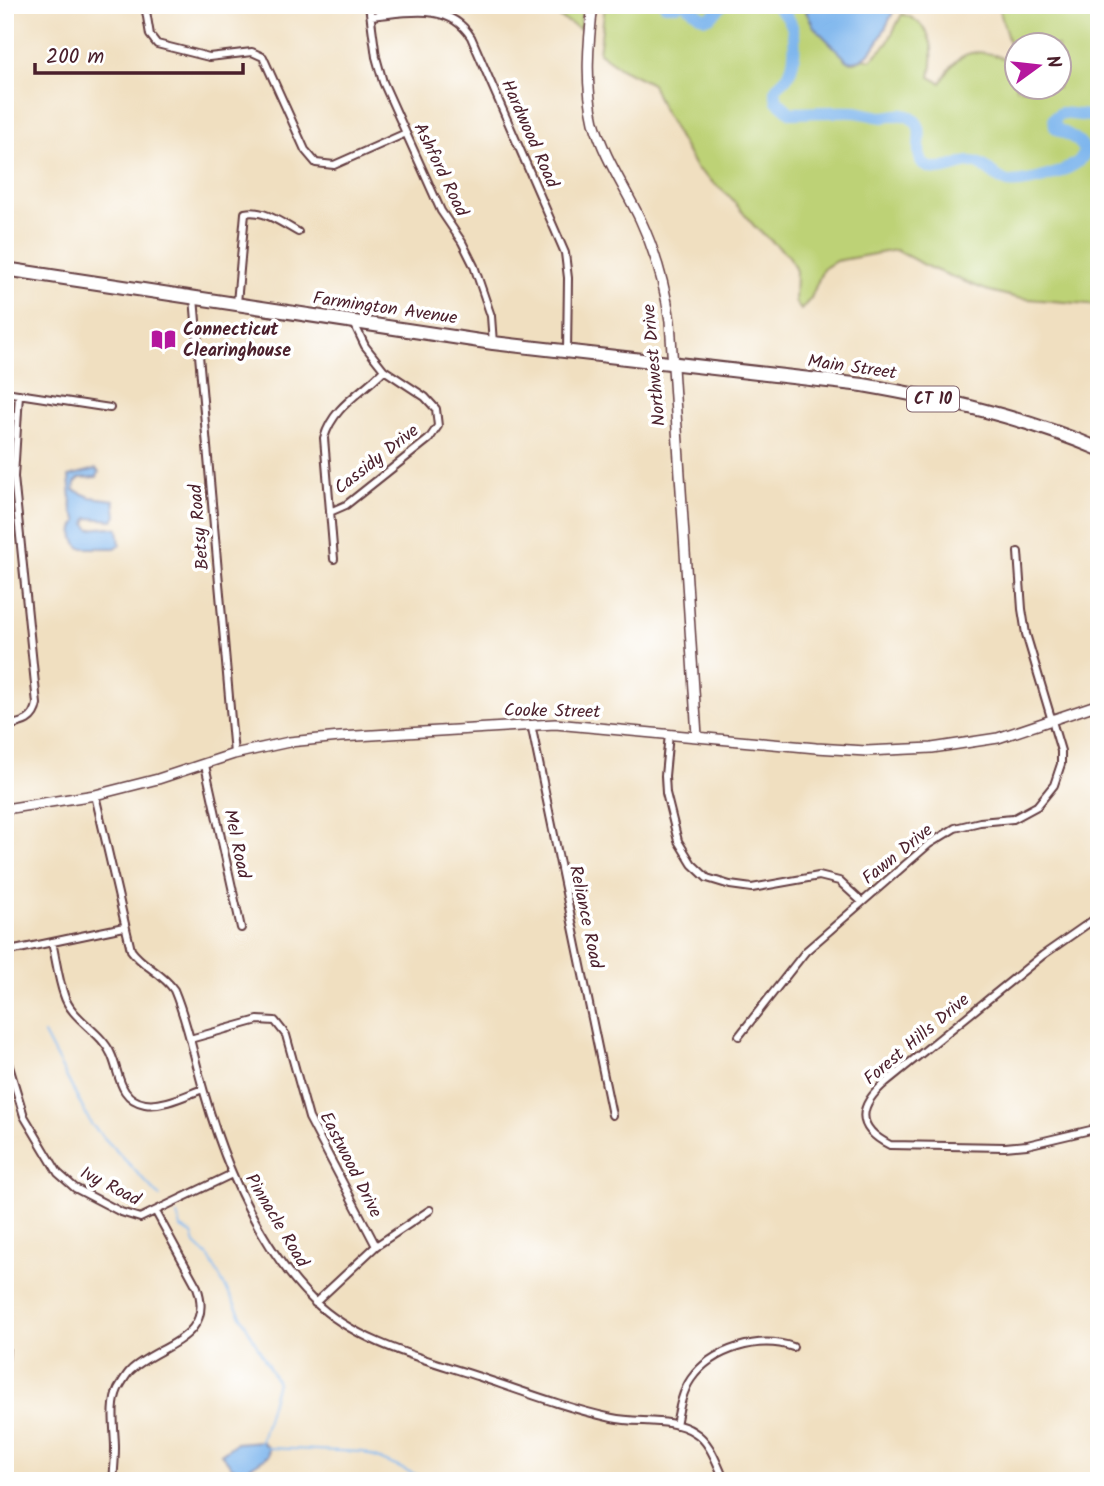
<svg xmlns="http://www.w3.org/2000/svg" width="1104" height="1486" font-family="Kalam,sans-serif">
  <rect width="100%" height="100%" fill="#fff"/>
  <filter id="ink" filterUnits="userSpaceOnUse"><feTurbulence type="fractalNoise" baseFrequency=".0143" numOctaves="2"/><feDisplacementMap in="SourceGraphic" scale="14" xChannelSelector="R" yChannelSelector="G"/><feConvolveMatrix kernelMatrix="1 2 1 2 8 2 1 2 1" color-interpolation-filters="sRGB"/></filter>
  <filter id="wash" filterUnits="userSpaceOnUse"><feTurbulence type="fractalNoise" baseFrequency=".00686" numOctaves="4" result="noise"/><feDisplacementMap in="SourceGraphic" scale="28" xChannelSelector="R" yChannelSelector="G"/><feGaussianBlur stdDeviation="1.57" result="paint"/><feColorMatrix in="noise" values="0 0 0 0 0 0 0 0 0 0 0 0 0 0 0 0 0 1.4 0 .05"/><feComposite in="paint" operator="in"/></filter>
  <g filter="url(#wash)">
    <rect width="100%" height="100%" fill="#f0dfc0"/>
    <path fill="#bdd276" stroke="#847850" stroke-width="2" d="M 537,5 L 583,5 L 580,29 Z
      M 605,5 L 813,5 L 806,12 L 848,61 L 855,62 L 864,58 L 871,60 L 887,44 L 902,14 C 932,23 936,49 930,77 L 941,83 C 948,71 956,56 971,53 C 984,50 1005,56 1012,66 C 1017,73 1016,80 1016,88 L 1058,88 L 1058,46 L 1016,46 L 1016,67 L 998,5 L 1099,5 L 1099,305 L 1017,298 L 986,290 L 930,268 L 896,250 L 836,261 L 823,269 L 811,298 L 801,310 L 795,302 L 796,271 L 789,256 L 755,227 L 730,197 L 696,168 L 662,108 L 652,84 L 620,68 L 599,53 Z"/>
    <path fill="#7db5ed" stroke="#646a8c" stroke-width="2" d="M 813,5 L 893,5 L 894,10 C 885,28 872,65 848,61 L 814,27 L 806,12 Z
      M 96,469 L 99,472 L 97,477 L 80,478 L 75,483 L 74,490 L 90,497 L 114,500 L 116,516 L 113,520 L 88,518 L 86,524 L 90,529 L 108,527 L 118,529 L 120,545 L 115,548 L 81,548 C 72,541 71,530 78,521 L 72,511 L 69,476 Z
      M 261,1441 L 268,1448 L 269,1455 L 246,1470 L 233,1468 L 221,1454 L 236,1443 Z"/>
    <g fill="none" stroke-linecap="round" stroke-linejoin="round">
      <path stroke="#7db5ed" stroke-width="2" d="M 670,6 L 671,5
        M 44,1034 L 91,1124 L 160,1197
        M 177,1215 L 181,1228 L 192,1234 L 195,1244 L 209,1257 L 277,1382 L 261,1441
        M 268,1448 L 363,1452 L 431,1481"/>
      <path stroke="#7db5ed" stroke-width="12" d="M 665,5 L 678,5
        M 686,5 C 705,17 704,27 722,5
        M 776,5 C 779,10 784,13 788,18 C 797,31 796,59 789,74 C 786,80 778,83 775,91 L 777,101 L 791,113 C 812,113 834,111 855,112 C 864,113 873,116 882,117 C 889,117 896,114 903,115 C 910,116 917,121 919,128 C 922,138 913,161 928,167 C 942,173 957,163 970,162 C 986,162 993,178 1008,182 C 1022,186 1090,168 1084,149 C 1080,138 1064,134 1055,127 L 1054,118 L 1061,113 L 1099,117"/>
    </g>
  </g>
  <g filter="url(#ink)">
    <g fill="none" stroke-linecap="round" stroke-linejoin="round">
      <defs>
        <path id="street" d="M 145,5 L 150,35 L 157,44 L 209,57 L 252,52 L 263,57 L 305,150 L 316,163 L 334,165 L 406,133
          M 369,5 L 376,57 L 383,82 L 441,211 L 462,242 L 474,266 L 491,316 L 493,343
          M 371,16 C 405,13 449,1 471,37 L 565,253 L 568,278 L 567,352
          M 194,298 L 234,754
          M 237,303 L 245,213 C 263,209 282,223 298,232
          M 5,392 L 110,408
          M 330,512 L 346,505 L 429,439 L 438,426 L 436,409 L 425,397 L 384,370
          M 334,559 L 324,438 C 334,405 361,394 384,370 L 365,346 L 354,323
          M 531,724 L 612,1115
          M 5,726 C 21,723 34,722 37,704 L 14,477 L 19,394
          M 669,734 L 665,776 L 666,793 L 678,841 L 692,864 L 707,878 L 730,885 L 752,888 L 819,876 L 839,881 L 862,902
          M 205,765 L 241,928
          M 95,795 L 131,950 C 143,967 163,973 174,990 C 188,1023 194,1058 204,1092 C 225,1166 258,1245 313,1300 C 356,1343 425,1359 480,1377 C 524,1392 567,1408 612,1418 C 638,1424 671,1417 694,1432 C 711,1442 717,1465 725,1481
          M 1099,916 L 1043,955 L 886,1082 C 859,1105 854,1127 890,1145 L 1005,1147 L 1027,1145 L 1099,1128
          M 52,942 C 56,959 58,978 64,995 C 71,1019 101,1031 111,1054 C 120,1073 118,1099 145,1104 C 163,1107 186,1095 203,1089
          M 5,952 L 124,927
          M 739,1036 L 806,951 L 929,844 L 955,828 L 980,822 L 1013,819 L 1037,806 L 1054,785 L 1061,764 L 1061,751 L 1026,634 L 1022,609 L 1018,552
          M 190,1039 L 258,1020 L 275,1021 L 286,1035 L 309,1118 L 376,1246
          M 5,1053 L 24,1116 L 58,1173 L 75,1188 L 121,1212 L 140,1218 L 232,1174
          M 315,1303 L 376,1246 L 430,1210
          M 5,1312 L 7,1321 L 5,1362
          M 676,1425 C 679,1410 682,1392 691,1379 C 712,1349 759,1335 793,1347
          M 113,1481 C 114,1470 115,1459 115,1448 C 115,1429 110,1407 118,1389 C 121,1384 126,1375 130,1371 C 156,1345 216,1340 197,1287 L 156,1212"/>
        <path id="secondary" d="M 593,5 C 588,44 585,84 594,122 C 604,157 624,186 640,219 C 655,251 665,286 670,321 L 697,736
          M 5,809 L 95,795 L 158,779 L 234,754 L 289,742 L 340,737 L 555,724 L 816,748 L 866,751 L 932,748 L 998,738 L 1099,704"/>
        <path id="highway" d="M 5,269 L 493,343 L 863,385 C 943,399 1024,417 1099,449"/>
      </defs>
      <use href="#street" stroke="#633c41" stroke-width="10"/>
      <use href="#secondary" stroke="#633c41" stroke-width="12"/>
      <use href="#highway" stroke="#633c41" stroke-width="16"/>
      <use href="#street" stroke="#fff" stroke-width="6"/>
      <use href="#secondary" stroke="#fff" stroke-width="9"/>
      <use href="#highway" stroke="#fff" stroke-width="12"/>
    </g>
  </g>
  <defs>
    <symbol id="library-bare" viewBox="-9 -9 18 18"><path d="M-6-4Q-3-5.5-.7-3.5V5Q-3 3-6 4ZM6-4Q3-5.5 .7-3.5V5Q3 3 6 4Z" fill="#b5179e" stroke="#fff" stroke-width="2.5" paint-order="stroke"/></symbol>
  </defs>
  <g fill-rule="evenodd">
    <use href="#library-bare" x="146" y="322" width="35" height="35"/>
  </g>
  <g text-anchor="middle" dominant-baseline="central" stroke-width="7" stroke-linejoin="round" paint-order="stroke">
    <rect fill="#fff" stroke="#80626b" stroke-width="2" x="907" y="386.5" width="52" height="25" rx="5"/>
    <g font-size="16" font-weight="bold" fill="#4a1f2b">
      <text x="933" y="399">CT 10</text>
    </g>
    <g font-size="18" fill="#4a1f2b" stroke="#fff">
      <text transform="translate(529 134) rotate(66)">Hardwood Road</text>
      <text transform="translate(440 170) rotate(64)">Ashford Road</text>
      <text transform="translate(385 309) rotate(8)">Farmington Avenue</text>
      <text transform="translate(655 365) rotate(-95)">Northwest Drive</text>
      <text transform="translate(852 368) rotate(8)">Main Street</text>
      <text transform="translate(377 460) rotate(-38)">Cassidy Drive</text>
      <text transform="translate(200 527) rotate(-95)">Betsy Road</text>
      <text transform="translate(552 712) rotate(1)">Cooke Street</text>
      <text transform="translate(236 844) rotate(78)">Mel Road</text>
      <text transform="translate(898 855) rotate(-39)">Fawn Drive</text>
      <text transform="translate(585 917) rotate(78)">Reliance Road</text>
      <text transform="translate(917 1040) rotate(-40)">Forest Hills Drive</text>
      <text transform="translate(350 1165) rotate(63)">Eastwood Drive</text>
      <text transform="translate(110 1187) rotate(27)">Ivy Road</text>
      <text transform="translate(276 1221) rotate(59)">Pinnacle Road</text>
    </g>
    <g font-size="18" font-weight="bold" fill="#4a1f2b" stroke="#fff" text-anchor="start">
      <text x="183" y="330">Connecticut<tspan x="183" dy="21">Clearinghouse</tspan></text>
    </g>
  </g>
  <rect width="1104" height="1486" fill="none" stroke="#fff" stroke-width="28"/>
  <g transform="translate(1038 66) rotate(75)"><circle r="33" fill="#ffffff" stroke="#b7a5aa" stroke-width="2"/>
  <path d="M0-5L12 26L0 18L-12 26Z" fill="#b5179e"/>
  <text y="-10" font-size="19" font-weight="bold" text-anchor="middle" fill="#4a1f2b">N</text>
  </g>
  <path d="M35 63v10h208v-10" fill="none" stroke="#4a1f2b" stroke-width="3.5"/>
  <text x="46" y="63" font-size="21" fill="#4a1f2b" stroke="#ffffff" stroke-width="5" paint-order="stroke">200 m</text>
</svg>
